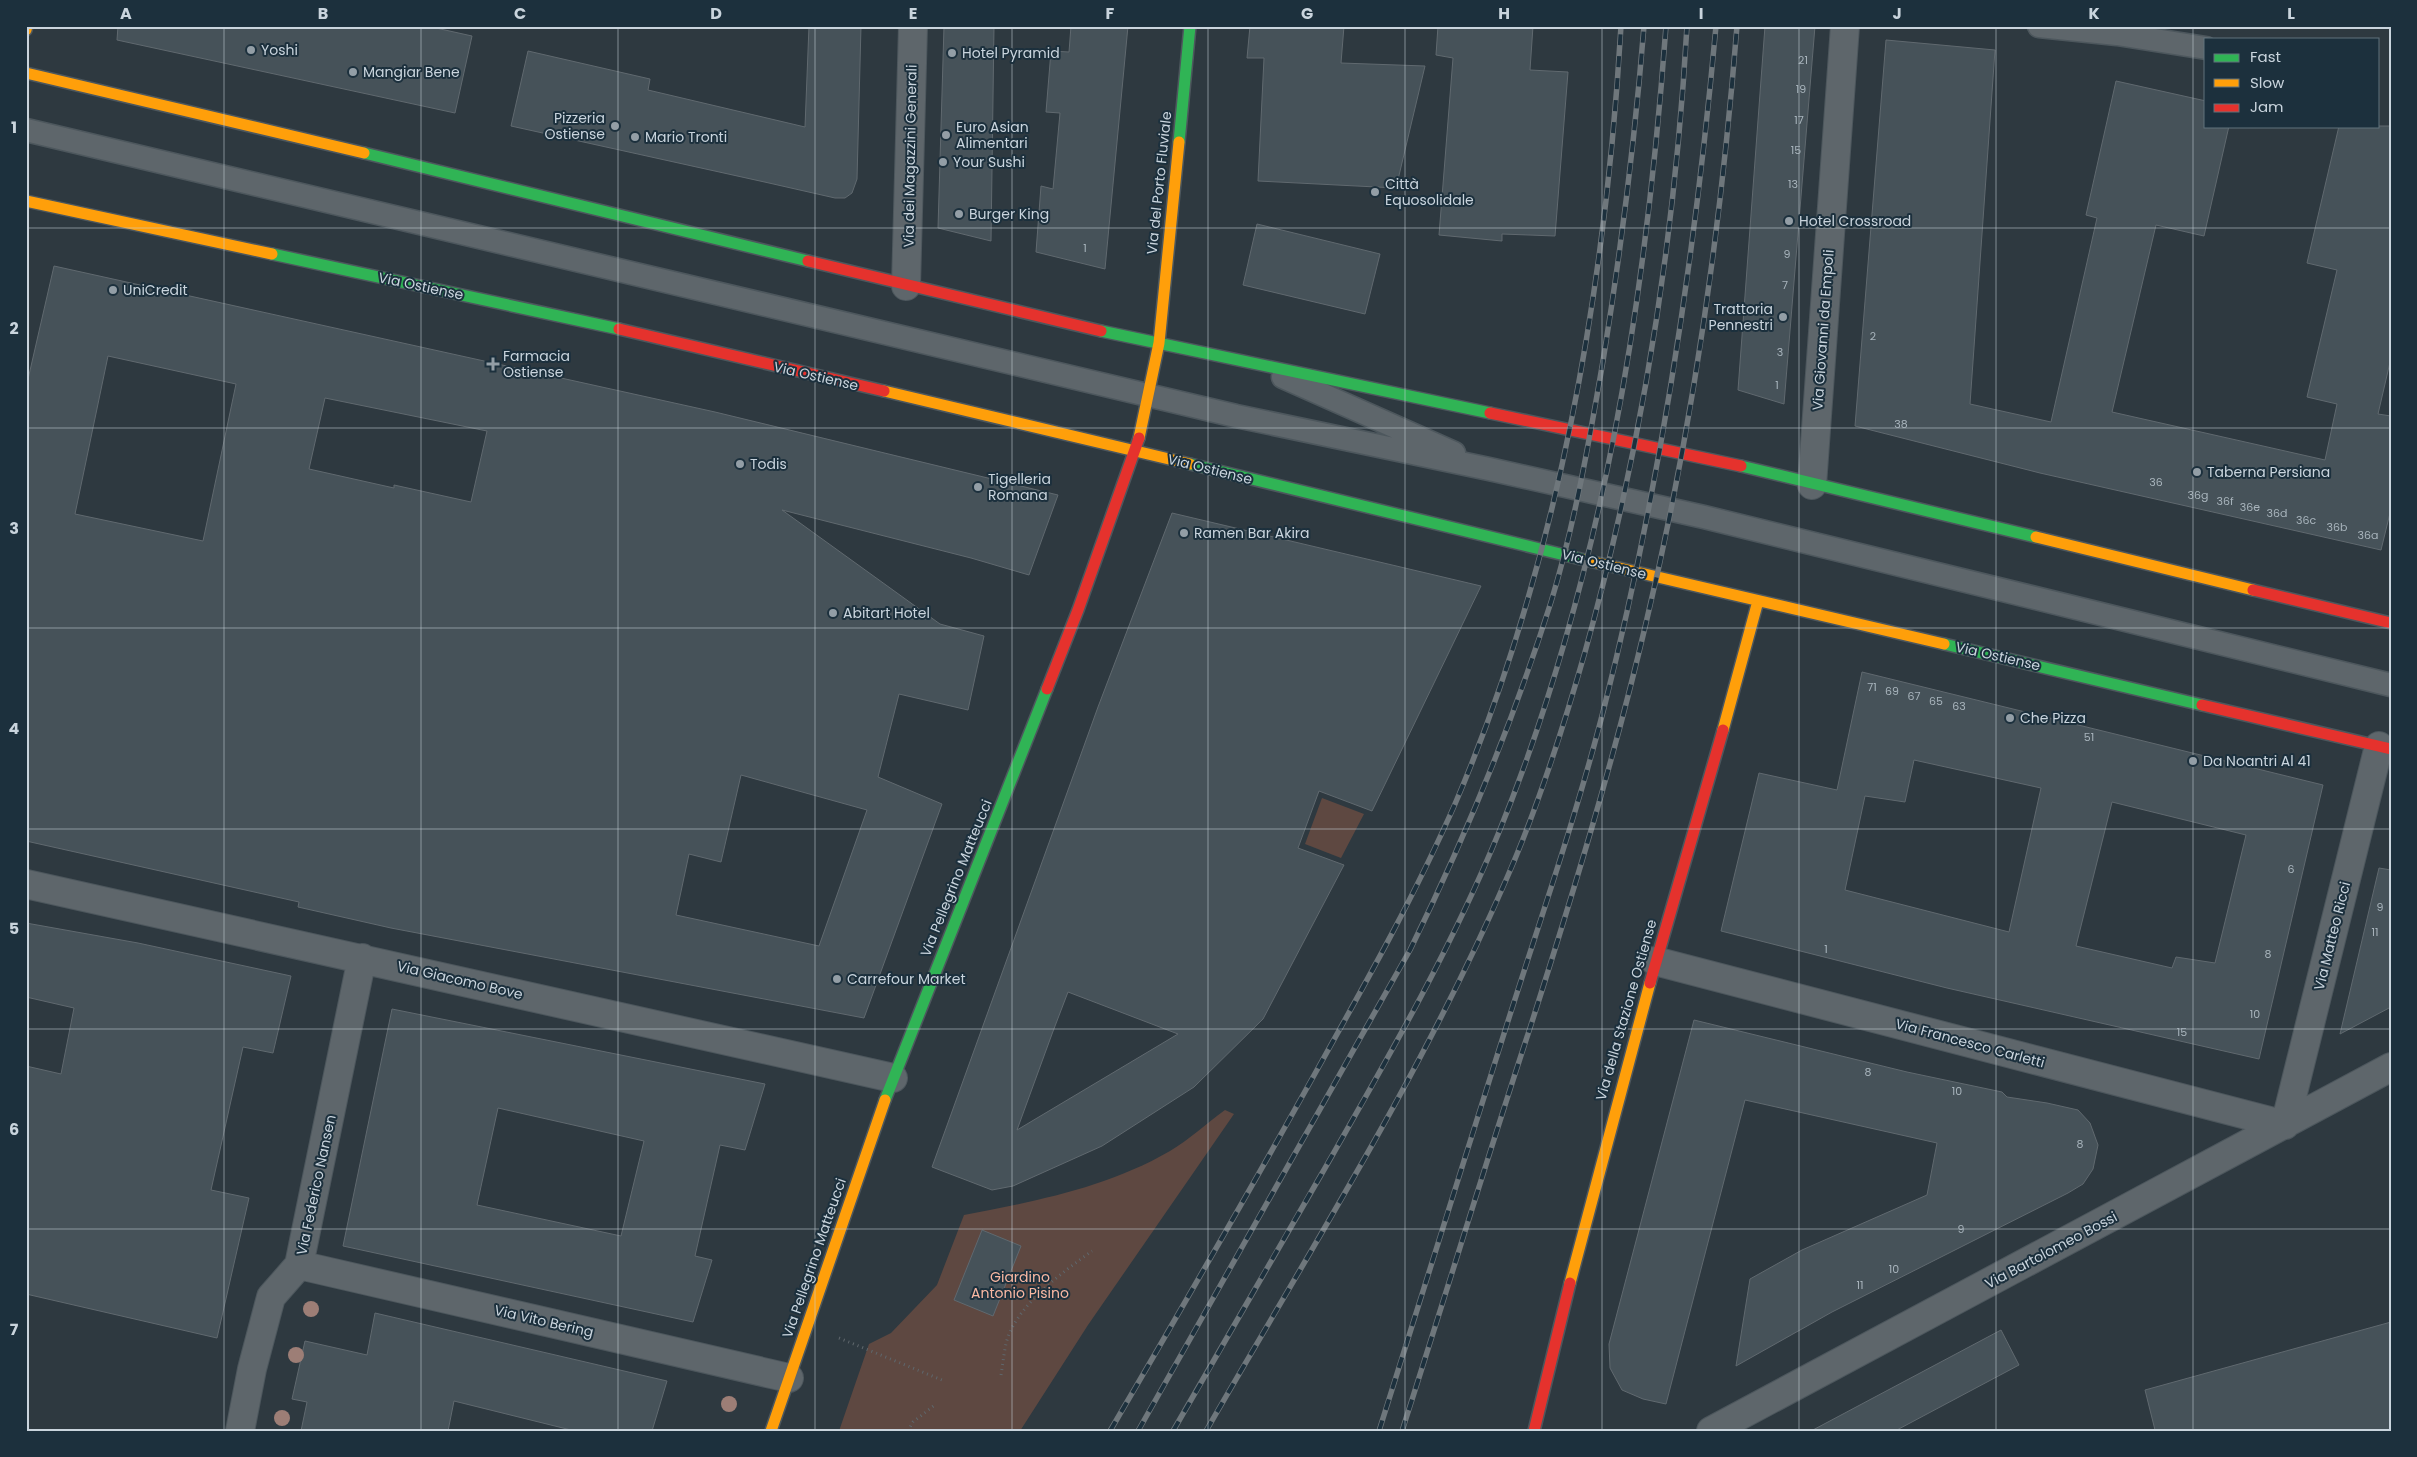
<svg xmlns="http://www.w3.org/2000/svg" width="2417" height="1457" font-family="Poppins,sans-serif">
  <rect width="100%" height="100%" fill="#2e3940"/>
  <path fill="#5e4841" d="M 1322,798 L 1364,814 L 1341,858 L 1305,844 Z
    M 1225,1110 L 1234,1114 L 1088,1325 L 1020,1431 L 839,1431 L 869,1344 L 891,1333 L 937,1285 L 964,1215 C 1036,1201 1106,1188 1170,1151 C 1189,1140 1207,1123 1225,1110 Z"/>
  <path fill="#465259" stroke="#60696f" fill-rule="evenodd" d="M 118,26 L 427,26 L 472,36 L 455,113 L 117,40 Z
    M 809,26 L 861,26 L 857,179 L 852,193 L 845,198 L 835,198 L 769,183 L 511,126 L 528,51 L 650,79 L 648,90 L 805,127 Z
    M 944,26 L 994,26 L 991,241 L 938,228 Z
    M 1071,26 L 1128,26 L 1105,269 L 1036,252 L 1041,186 L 1053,189 L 1060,113 L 1046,112 L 1051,51 L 1069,52 Z
    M 1250,26 L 1344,26 L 1341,63 L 1425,66 L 1396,188 L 1258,181 L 1264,58 L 1247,58 Z
    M 1438,26 L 1533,26 L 1530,70 L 1568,72 L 1555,236 L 1502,234 L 1502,241 L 1439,235 L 1453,58 L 1436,55 Z
    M 1765,26 L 1815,26 L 1784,404 L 1738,390 Z
    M 1886,40 L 1995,50 L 1970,404 L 2051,422 L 2097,218 L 2086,215 L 2116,81 L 2206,101 L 2206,126 L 2229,126 L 2204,236 L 2156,225 L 2112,412 L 2325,460 L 2337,404 L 2307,397 L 2337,270 L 2307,263 L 2339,126 L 2391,126 L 2391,358 L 2378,414 L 2391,416 L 2391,509 L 2381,550 L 2040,473 L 1855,426 Z
    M 1257,224 L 1380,254 L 1365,314 L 1243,285 Z
    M 54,266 L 715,412 L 1058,495 L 1029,575 L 971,558 L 782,510 L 940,624 L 984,636 L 968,710 L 899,694 L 878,777 L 942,804 L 864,1018 L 391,928 L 298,907 L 299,902 L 26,841 L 26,388 ZM 108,356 L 236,384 L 203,541 L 75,514 ZM 325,398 L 487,431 L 471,502 L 394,485 L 394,488 L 309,469 ZM 741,775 L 867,810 L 819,946 L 676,915 L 689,854 L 721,862 Z
    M 1172,513 L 1481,586 L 1372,811 L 1319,791 L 1298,848 L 1344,865 L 1263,1019 L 1194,1087 L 1102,1146 L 1013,1186 L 992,1190 L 932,1167 L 1098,707 ZM 1068,992 L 1178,1034 L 1017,1130 L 1052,1034 Z
    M 1862,672 L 2323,785 L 2259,1059 L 1947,988 L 1721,931 L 1759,773 L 1837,790 ZM 1914,760 L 2041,788 L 2009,932 L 1845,890 L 1865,796 L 1905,802 ZM 2112,802 L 2246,835 L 2215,963 L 2176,957 L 2172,968 L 2076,946 Z
    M 2379,868 L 2391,870 L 2391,1007 L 2340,1034 Z
    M 26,923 L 138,943 L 291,976 L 273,1053 L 243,1047 L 211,1190 L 249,1198 L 217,1338 L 26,1294 L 26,1066 L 61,1074 L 74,1008 L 26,997 Z
    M 392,1009 L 765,1084 L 745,1150 L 720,1145 L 695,1256 L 712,1260 L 693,1322 L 343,1246 ZM 498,1108 L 644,1141 L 621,1236 L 477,1205 Z
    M 1694,1020 L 1907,1072 L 2002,1092 L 2007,1097 L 2047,1103 L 2078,1110 L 2090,1123 L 2098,1145 L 2093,1169 L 2083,1184 L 2068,1193 L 1832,1312 L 1736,1366 L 1750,1279 L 1802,1250 L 1927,1195 L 1937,1143 L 1745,1100 L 1666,1404 L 1643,1399 L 1622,1390 L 1610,1368 L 1609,1344 Z
    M 982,1230 L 1021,1246 L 993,1316 L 954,1300 Z
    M 375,1313 L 667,1381 L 652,1431 L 575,1431 L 454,1401 L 448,1431 L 301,1431 L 307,1402 L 292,1399 L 305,1341 L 367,1355 Z
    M 2391,1322 L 2391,1431 L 2155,1430 L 2145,1390 Z
    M 2001,1330 L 2019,1365 L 1895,1431 L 1811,1431 Z"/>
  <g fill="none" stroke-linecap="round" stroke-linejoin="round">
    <defs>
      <path id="lane" d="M 2039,26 L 2117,34 L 2206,48
        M 26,130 L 1236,416 L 1489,469 L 1704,517 L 2391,685
        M 1283,377 L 1454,453"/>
      <path id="street" d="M 906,286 L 913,26
        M 1812,485 L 1845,26
        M 26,884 L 893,1078
        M 1655,961 L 2285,1125 L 2379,746
        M 299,1265 L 789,1378
        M 240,1431 L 252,1369 L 271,1297 L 299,1265 L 362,958
        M 1711,1431 L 2391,1067"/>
      <path id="fast" d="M 1179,142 L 1190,26
        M 364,153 L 808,261
        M 272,254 L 619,329
        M 1101,331 L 1490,413
        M 1190,464 L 1585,560
        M 1741,466 L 2036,537
        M 1944,644 L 2202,705
        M 885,1100 L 1047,689"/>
      <path id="slow" d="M 26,30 L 27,26
        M 26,73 L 364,153
        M 26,201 L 272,254
        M 884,391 L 1190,464
        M 1139,438 L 1159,343 L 1179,142
        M 2036,537 L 2253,590
        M 1585,560 L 1944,644
        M 1723,730 L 1758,601
        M 1570,1283 L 1650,983
        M 771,1431 L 885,1100"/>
      <path id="jam" d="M 808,261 L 1101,331
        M 619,329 L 884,391
        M 1490,413 L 1741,466
        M 2253,590 L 2391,623
        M 1047,689 L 1078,610 L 1139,438
        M 2202,705 L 2391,749
        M 1650,983 L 1723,730
        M 1534,1431 L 1570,1283"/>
    </defs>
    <use href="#lane" stroke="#4d575d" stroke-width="25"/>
    <use href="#street" stroke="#4d575d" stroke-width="30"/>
    <use href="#fast" stroke="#4d575d" stroke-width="14"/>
    <use href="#slow" stroke="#4d575d" stroke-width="14"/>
    <use href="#jam" stroke="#4d575d" stroke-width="14"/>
    <path stroke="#5f676c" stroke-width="3" stroke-dasharray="1 4" stroke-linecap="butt" d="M 839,1338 L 942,1380
      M 1001,1375 C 1003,1363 1004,1351 1007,1340 C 1018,1304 1063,1272 1092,1251
      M 908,1431 L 913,1422 L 936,1404"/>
    <use href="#lane" stroke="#5e666b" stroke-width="22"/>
    <use href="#street" stroke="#5e666b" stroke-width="28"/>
    <use href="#fast" stroke="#30b455" stroke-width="11"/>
    <use href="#slow" stroke="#ff9f0a" stroke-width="11"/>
    <use href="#jam" stroke="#e5322d" stroke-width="11"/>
    <defs>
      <path id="rail" d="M 1110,1431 C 1182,1308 1253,1185 1322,1061 C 1369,977 1416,893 1455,804 C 1558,564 1606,286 1621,26
        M 1138,1431 L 1410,950 C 1465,838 1513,722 1551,602 C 1575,523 1589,442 1603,361 C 1621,250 1635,139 1644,26
        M 1173,1431 C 1223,1346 1271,1260 1321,1175 C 1385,1063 1450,952 1499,832 C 1603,576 1646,300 1666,26
        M 1206,1431 C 1310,1250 1423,1072 1506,880 C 1538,807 1563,729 1585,652 C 1642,448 1675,237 1687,26
        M 1379,1431 C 1422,1294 1465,1158 1508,1021 C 1541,917 1577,814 1604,708 C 1661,484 1695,256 1716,26
        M 1402,1431 C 1445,1297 1486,1162 1530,1028 C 1573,894 1614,760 1646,623 C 1693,427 1721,227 1737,26"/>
    </defs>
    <use href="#rail" stroke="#6f777c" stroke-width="5.5"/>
    <use href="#rail" stroke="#1c303d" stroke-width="4" stroke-dasharray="11" stroke-linecap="butt"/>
  </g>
  <g fill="#9d7e76">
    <circle cx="311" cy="1309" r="8"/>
    <circle cx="296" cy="1355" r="8"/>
    <circle cx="729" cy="1404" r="8"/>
    <circle cx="282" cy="1418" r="8"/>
  </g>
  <path fill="none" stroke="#c9d4dd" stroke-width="1" stroke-opacity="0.55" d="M 224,26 L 224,1431M 421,26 L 421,1431M 618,26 L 618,1431M 815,26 L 815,1431M 1012,26 L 1012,1431M 1208,26 L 1208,1431M 1405,26 L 1405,1431M 1602,26 L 1602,1431M 1799,26 L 1799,1431M 1996,26 L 1996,1431M 2193,26 L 2193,1431M 26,228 L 2391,228M 26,428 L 2391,428M 26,628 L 2391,628M 26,829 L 2391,829M 26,1029 L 2391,1029M 26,1229 L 2391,1229"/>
  <g fill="#939ea6" stroke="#1c303d" stroke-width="2">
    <circle cx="251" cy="50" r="5"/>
    <circle cx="952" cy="53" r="5"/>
    <circle cx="353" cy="72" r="5"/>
    <circle cx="615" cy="126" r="5"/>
    <circle cx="946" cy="135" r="5"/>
    <circle cx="635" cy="137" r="5"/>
    <circle cx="943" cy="162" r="5"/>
    <circle cx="1375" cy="192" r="5"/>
    <circle cx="959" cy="214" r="5"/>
    <circle cx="1789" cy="221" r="5"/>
    <circle cx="113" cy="290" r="5"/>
    <circle cx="1783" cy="317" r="5"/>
    <path d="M490.5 356.5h5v5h5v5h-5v5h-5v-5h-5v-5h5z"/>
    <circle cx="740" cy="464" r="5"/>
    <circle cx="2197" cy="472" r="5"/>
    <circle cx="978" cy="487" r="5"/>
    <circle cx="1184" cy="533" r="5"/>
    <circle cx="833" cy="613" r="5"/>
    <circle cx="2010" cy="718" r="5"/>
    <circle cx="2193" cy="761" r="5"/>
    <circle cx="837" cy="979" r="5"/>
  </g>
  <g text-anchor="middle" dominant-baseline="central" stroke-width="4" stroke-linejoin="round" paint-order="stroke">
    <g font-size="11" fill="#a8b4bc">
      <text x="1803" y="60">21</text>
      <text x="1801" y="89">19</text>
      <text x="1799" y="120">17</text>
      <text x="1796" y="150">15</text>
      <text x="1793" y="184">13</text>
      <text x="1085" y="248">1</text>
      <text x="1787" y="254">9</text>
      <text x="1785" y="285">7</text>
      <text x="1873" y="336">2</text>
      <text x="1780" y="352">3</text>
      <text x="1777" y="385">1</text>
      <text x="1901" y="424">38</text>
      <text x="2156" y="482">36</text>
      <text x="2198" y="495">36g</text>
      <text x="2225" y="501">36f</text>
      <text x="2250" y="507">36e</text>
      <text x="2277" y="513">36d</text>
      <text x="2306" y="520">36c</text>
      <text x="2337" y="527">36b</text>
      <text x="2368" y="535">36a</text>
      <text x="1872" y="687">71</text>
      <text x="1892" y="691">69</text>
      <text x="1914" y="696">67</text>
      <text x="1936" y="701">65</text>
      <text x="1959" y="706">63</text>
      <text x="2089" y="737">51</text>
      <text x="2291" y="869">6</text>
      <text x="2380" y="907">9</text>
      <text x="2375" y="932">11</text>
      <text x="1826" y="949">1</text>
      <text x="2268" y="954">8</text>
      <text x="2255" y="1014">10</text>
      <text x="2182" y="1032">15</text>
      <text x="1868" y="1072">8</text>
      <text x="1957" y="1091">10</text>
      <text x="2080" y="1144">8</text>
      <text x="1961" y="1229">9</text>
      <text x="1894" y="1269">10</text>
      <text x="1860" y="1285">11</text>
    </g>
    <g font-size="14" fill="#c9d4dd" stroke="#1c303d" text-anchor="start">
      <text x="261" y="50">Yoshi</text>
      <text x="962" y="53">Hotel Pyramid</text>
      <text x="363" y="72">Mangiar Bene</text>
      <text x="605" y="118" text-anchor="end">Pizzeria<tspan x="605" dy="16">Ostiense</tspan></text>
      <text x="956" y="127">Euro Asian<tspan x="956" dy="16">Alimentari</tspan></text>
      <text x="645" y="137">Mario Tronti</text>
      <text x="953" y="162">Your Sushi</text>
      <text x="1385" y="184">Città<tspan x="1385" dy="16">Equosolidale</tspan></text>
      <text x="969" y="214">Burger King</text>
      <text x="1799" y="221">Hotel Crossroad</text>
      <text x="123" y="290">UniCredit</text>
      <text x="1773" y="309" text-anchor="end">Trattoria<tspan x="1773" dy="16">Pennestri</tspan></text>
      <text x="503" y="356">Farmacia<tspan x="503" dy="16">Ostiense</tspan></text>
      <text x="750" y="464">Todis</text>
      <text x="2207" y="472">Taberna Persiana</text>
      <text x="988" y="479">Tigelleria<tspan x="988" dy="16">Romana</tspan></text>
      <text x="1194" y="533">Ramen Bar Akira</text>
      <text x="843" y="613">Abitart Hotel</text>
      <text x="2020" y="718">Che Pizza</text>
      <text x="2203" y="761">Da Noantri Al 41</text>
      <text x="847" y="979">Carrefour Market</text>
    </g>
    <g font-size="14" fill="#c9d4dd" stroke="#1c303d">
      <text transform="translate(910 156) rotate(-89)">Via dei Magazzini Generali</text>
      <text transform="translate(1159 183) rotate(-84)">Via del Porto Fluviale</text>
      <text transform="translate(421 286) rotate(12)">Via Ostiense</text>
      <text transform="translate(1823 330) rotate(-86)">Via Giovanni da Empoli</text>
      <text transform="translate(816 376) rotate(13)">Via Ostiense</text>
      <text transform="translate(1210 469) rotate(14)">Via Ostiense</text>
      <text transform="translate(1604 564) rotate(14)">Via Ostiense</text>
      <text transform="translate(1998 656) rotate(13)">Via Ostiense</text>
      <text transform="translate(956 878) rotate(-68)">Via Pellegrino Matteucci</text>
      <text transform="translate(2332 936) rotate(-76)">Via Matteo Ricci</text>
      <text transform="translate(460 980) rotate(13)">Via Giacomo Bove</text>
      <text transform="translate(1626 1010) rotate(-74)">Via della Stazione Ostiense</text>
      <text transform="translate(1970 1043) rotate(15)">Via Francesco Carletti</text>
      <text transform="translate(316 1185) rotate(-78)">Via Federico Nansen</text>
      <text transform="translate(2051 1250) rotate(-28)">Via Bartolomeo Bossi</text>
      <text transform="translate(814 1258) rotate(-71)">Via Pellegrino Matteucci</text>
      <text transform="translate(544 1321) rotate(13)">Via Vito Bering</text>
    </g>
    <g font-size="14" fill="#f8b7a2" stroke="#1c303d">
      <text x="1020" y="1277">Giardino<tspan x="1020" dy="16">Antonio Pisino</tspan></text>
    </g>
  </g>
  <rect width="2417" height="1457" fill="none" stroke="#1c303d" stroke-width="55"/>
  <rect x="2204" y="38" width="175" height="90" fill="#1c303d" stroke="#61727d"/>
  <rect x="2214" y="54" width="25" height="8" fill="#30b455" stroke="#61727d"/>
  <text x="2250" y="62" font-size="15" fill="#c9d4dd">Fast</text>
  <rect x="2214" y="79" width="25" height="8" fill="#ff9f0a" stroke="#61727d"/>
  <text x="2250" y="88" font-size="15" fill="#c9d4dd">Slow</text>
  <rect x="2214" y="104" width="25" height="8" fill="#e5322d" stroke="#61727d"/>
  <text x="2250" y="112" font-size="15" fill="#c9d4dd">Jam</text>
  <rect x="28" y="28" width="2362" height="1402" fill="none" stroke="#c9d4dd" stroke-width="2"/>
  <g font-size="16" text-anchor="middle" font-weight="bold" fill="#c9d4dd">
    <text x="126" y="19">A</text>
    <text x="323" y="19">B</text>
    <text x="520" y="19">C</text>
    <text x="716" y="19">D</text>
    <text x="913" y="19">E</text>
    <text x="1110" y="19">F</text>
    <text x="1307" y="19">G</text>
    <text x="1504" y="19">H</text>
    <text x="1701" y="19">I</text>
    <text x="1897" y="19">J</text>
    <text x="2094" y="19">K</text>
    <text x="2291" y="19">L</text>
    <text x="14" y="133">1</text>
    <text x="14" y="334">2</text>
    <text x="14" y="534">3</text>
    <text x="14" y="734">4</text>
    <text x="14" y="934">5</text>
    <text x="14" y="1135">6</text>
    <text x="14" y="1335">7</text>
  </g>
</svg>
